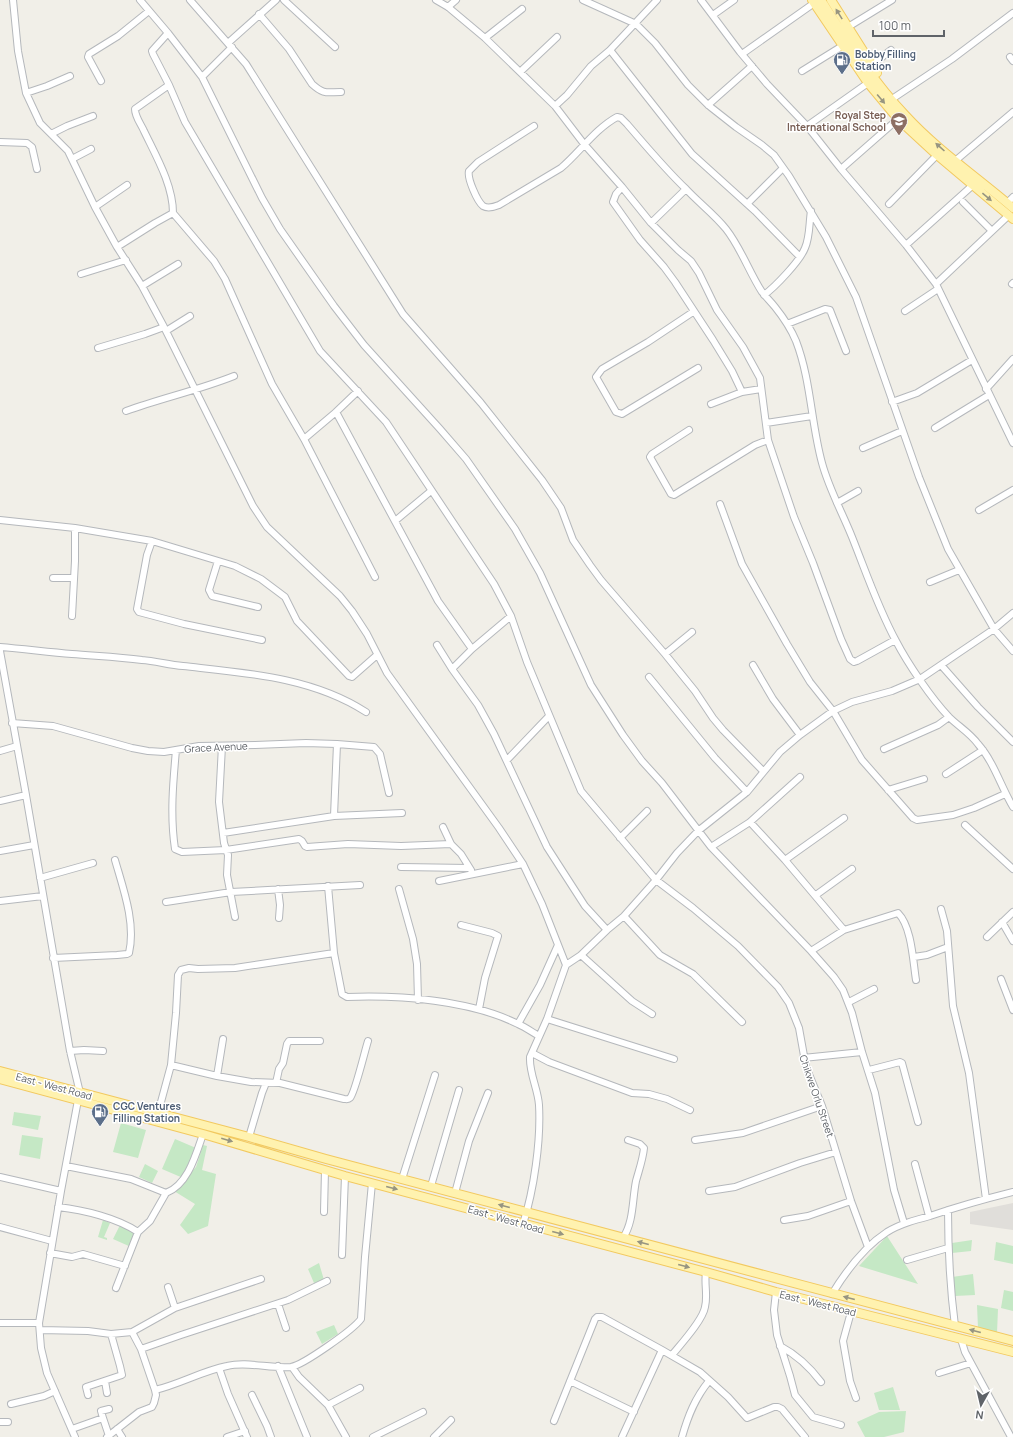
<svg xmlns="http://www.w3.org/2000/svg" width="1013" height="1437" font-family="Manrope,sans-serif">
  <rect width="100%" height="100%" fill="#f1efe8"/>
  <path fill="#e0deda" d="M 1013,1203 L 1013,1230 L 970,1224 L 970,1212 Z"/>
  <path fill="#c5e8c5" d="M 14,1112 L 41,1116 L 38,1130 L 12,1125 Z
    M 121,1123 L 146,1130 L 138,1158 L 113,1152 Z
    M 22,1135 L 43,1138 L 40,1159 L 19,1155 Z
    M 175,1139 L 196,1148 L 183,1178 L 162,1169 Z
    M 203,1145 L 207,1146 L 202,1170 L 216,1174 L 208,1226 L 188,1234 L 180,1225 L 195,1204 L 174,1191 L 196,1167 Z
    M 145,1164 L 158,1171 L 152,1183 L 139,1177 Z
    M 103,1220 L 110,1223 L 104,1237 L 107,1238 L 107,1240 L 98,1237 Z
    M 120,1225 L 137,1233 L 131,1247 L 113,1239 Z
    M 887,1236 L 918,1284 L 859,1266 Z
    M 972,1240 L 971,1251 L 952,1253 L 952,1243 Z
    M 996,1242 L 1013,1246 L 1013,1264 L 994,1260 Z
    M 319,1263 L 324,1280 L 314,1283 L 308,1269 Z
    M 973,1274 L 975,1295 L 955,1296 L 952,1277 Z
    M 1004,1290 L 1013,1292 L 1013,1311 L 1001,1308 Z
    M 977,1305 L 998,1309 L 997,1333 L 978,1328 Z
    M 334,1325 L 338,1334 L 322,1344 L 316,1332 Z
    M 893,1387 L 900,1410 L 879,1410 L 874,1393 Z
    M 906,1411 L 904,1432 L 884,1437 L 865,1437 L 857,1422 L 879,1412 Z"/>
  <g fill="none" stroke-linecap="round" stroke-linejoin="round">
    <defs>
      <path id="minor" d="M 13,0 L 18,51 L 26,93 L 40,123 L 68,151 L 95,207 L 117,247 L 142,286 L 164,327 L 253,506 L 267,527 L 340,596 L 352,611 L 367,634 L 387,673 L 499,828 L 523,864 L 542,904 L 566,965
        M 140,0 L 168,33 L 202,77 L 262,198 L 280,229 L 334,306 L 364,345 L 440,429 L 466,459 L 515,529 L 540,573 L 591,685 L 623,735 L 642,761 L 662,783 L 711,847 L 811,951 L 834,977 L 843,990 L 852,1013 L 862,1052 L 875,1093 L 894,1190 L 904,1223
        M 190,0 L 246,64 L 403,314 L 481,403 L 542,480 L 561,508 L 573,540 L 590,565 L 601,580 L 665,654 L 695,691 L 713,718 L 723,730 L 763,771
        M 284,0 L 335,47
        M 436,0 L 448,7 L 485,38 L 555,106 L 584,144 L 622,187 L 651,223 L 678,250 L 691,261 L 699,273 L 717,310 L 743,347 L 760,378 L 768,440 L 794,517 L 813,563 L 841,639 L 850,659 L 854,662 L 857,661 L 895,640
        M 583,0 L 636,24 L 655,43 L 688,85 L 708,105 L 736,127 L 762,145 L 774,155 L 789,176 L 826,237 L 856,297 L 919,477 L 948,549 L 994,629 L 1013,651
        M 701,0 L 740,52 L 767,84 L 807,126 L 841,169 L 906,245 L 936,284 L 1013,443
        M 448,7 L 456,0
        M 259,14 L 289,49 L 312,84 C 324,95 327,92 341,92
        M 713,15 L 734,0
        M 848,27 L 892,0
        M 168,33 L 152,51 L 153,54 L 169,85 L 185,122 L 320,351 L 386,422 L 494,584 L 511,616 L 527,662 L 581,791 L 656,880 L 693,908 L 738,946 L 778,987 L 789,1003 L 799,1028 L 806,1067 L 822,1106 L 851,1201 L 868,1247
        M 485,38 L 522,9
        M 228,43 L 276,0
        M 610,50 L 692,154 L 755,211 L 800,257
        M 742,54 L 810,6
        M 1010,57 L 1013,61
        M 872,65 L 891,50
        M 802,71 L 839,48
        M 520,72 L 557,37
        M 202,77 L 232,47
        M 101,81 L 88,57 L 89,54 L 118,36 L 149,11
        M 169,85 L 135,109 C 135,117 141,124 144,131 C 156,156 173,185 173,213 L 214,261 L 225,279 L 272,384 L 304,439 L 375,577
        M 26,93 L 47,86 L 70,76
        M 892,99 L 952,59 L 1013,13
        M 708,105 L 752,66
        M 555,106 L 567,95 L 591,66 L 610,50 L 657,0
        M 534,126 L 478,162 L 469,171 C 467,178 477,201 483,206 C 488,209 494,207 499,205 L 561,168 C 579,153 595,129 617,117 L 621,118 L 627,124 C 646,146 665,169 686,189 C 699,203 714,214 726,229 C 741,248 749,272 762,292 C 766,297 771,302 775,307 C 783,317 791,329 796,341 C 811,380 811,423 822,463 C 829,489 842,512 852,537 C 866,572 878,608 896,641 C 908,664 931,698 949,717 C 958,726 970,733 978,744 C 994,762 1001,787 1013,807
        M 807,126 L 868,83
        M 51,134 L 67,126 L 93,116
        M 0,142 L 27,143 L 32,147 L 37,169
        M 72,159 L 91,149
        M 955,161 L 1013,112
        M 841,169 L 898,119
        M 622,187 L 616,194 L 613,202 L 640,240 L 664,267 L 675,282 L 713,340 L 732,371 L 742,392
        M 963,202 L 992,231
        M 1007,203 L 1013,197
        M 747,204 L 783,168
        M 889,204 L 937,155
        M 95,207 L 127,185
        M 651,223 L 686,189
        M 906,245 L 973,185
        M 117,247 L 155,223 L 173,213
        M 81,274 L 126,260
        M 936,284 L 1009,215
        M 1012,284 L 1013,283
        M 142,286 L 178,264
        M 764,295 C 775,287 800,261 805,248 C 810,237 809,223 811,211
        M 905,311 L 938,289
        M 693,312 L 648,342 L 602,369 L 596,377 L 616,412 L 622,414 L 698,368
        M 787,324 L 825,309 L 830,310 L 846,351
        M 166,331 L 190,316
        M 98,348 L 145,334 L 164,327
        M 986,389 L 1013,359
        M 892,402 L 917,393 L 972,360
        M 711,404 L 742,392 L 761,389
        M 126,411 C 162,398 199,390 234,376
        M 336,412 L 438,601 L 472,649
        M 766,423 L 812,416
        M 935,428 L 989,395
        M 689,430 L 652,454 L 650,457 L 671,494 L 674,495 L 755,445 L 768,440
        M 304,439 L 336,412 L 358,391
        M 863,448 L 902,431
        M 837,503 L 858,491
        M 720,504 L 742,564 L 787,644 L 810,682 L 833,711 L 862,760 L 913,818 L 917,820 L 953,815 L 974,808 L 1005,794
        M 979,510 L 1013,490
        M 0,520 L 75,528 L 152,541 L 235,566 L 261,579 L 285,597 L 297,621 L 349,676 L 352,677 L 377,655
        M 395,521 L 431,491
        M 152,541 L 147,555 L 137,609 L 139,612 L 184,624 L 262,640
        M 218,561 L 209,590 L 212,596 L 258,607
        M 53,578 L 74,578
        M 930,582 L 959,570
        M 72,616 L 75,561 L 75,528
        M 437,645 L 452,669 L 478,705 L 494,734 L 547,847 L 585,906 L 607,930
        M 0,647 C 24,649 48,652 72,654 C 95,656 118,657 142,660 C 156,661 169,665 183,666 C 246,673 312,677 366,712
        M 0,651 L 26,795 L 70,1051 L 80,1093
        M 665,654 L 692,632
        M 753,665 L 773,699 L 800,735
        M 941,665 L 978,707 L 1013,742
        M 452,669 L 472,649 L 511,616
        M 649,677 L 715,758 L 747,792
        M 12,723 L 53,726 L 132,748 L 148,751 L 164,752 L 199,746 L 255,745 L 306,743 L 337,744 L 374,747 L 380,754 L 389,793
        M 222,746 L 219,802 L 224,843 L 228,855 L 227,875 L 235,917
        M 884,749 L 938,725 L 949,717
        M 176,750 C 173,783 170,816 175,849 L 182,852 L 226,850 L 299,839 L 302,841 L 305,846 L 307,847 L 348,844 L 401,846 L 451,844
        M 0,751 L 17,746
        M 507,760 L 549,716
        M 946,774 L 983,750
        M 888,790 L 924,779
        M 0,801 L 26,795
        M 334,816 L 337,744
        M 750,822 L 785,860 L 844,930
        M 965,825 L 1013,869
        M 443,827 L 451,844 L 461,854 L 471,870
        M 223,833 L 334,816 L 402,813
        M 620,838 L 647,811
        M 711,847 L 750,822 L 800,777
        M 0,851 L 34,845
        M 785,860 L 844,818
        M 401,867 L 469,868
        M 40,878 L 93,863
        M 439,881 L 523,864
        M 328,886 L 334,953 L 342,994 L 347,997 C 400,995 470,1000 518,1024 C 525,1027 532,1032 539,1036
        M 278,889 L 280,905 L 279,918
        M 399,889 L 413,939 L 417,964 L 418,1000
        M 816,895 L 852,869
        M 0,901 L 43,896
        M 166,902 L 231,892 L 360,885
        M 941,909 L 947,931 L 953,1006 L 969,1073 L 986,1199
        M 624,916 L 660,955 L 693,974 L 742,1022
        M 1002,922 L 1013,941
        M 461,925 L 492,933 L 498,936 L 485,978 L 479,1009
        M 987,937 L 1013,912
        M 811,951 L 844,930 L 898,913 C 912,927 913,962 916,980
        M 581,955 L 632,1001 L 652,1014
        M 914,957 L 927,955 L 948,947
        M 53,958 L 117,955 L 127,954 L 129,953 C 136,923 123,888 115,860
        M 1001,979 L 1013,1010
        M 849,1002 L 874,989
        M 547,1019 L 674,1059
        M 518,1024 L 540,985 L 558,945
        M 70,1051 L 84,1050 L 103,1051
        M 532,1053 L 549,1062 L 632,1093 L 649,1094 L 667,1099 L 690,1110
        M 803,1058 L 862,1052
        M 171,1065 L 217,1076 L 251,1082 L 280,1083 L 344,1099 C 346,1099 348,1100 350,1098 C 355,1093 365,1050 368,1041
        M 869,1070 L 900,1062 L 902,1063 L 918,1122
        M 217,1076 L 223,1039
        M 276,1083 L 279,1069 L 283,1063 L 287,1044 L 289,1041 L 320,1041
        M 158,1113 L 171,1065 L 176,1013 L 178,975 L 181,970 L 189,968 L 198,969 L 235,968 L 334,953
        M 249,1137 L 262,1093 L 266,1083
        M 695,1140 L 743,1133 L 822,1106
        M 915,1164 L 929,1216
        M 66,1166 L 131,1179 L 166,1193
        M 0,1177 L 61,1191
        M 402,1179 L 435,1075
        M 431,1186 L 459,1090
        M 709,1191 L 735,1187 L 800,1163 L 836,1152
        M 455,1193 L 469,1141 L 488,1093
        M 58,1207 C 84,1210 117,1218 138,1232
        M 948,1210 C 948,1249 950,1287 955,1326
        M 324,1212 L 325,1170
        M 784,1220 L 808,1216 L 851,1201
        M 523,1224 C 534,1190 541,1140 539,1105 C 538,1089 529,1073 530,1057 L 547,1019 L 566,965 L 581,955 L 607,930 L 624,916 L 656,880 L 677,853 L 698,831 L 747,792 L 780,752 L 800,735 L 833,711 L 852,702 L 892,691 L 920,679 L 994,629 L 1013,613
        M 0,1227 L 52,1241
        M 623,1238 C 634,1221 632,1201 636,1181 C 639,1170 643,1159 644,1148 L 640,1144 L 628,1140
        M 50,1253 L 72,1257 L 83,1254 L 125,1266
        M 342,1255 L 345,1176
        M 907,1260 L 948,1248
        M 168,1287 L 175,1308
        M 116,1288 L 138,1232 L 150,1221 L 166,1193 C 188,1185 196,1154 203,1134
        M 776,1292 L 774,1310 L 777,1335 L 790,1376 L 795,1395 L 813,1417 L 841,1425
        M 832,1294 C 846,1271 864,1247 887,1232 C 900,1224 915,1220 930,1216 C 957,1207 985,1199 1013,1192
        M 278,1304 L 286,1328
        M 851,1312 L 843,1341 L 850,1381 L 856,1398
        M 0,1323 L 39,1323
        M 40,1330 L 88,1331 L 111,1334 L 132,1332 L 175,1308 L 261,1279
        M 132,1332 L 141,1349 L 155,1390 C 180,1384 202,1371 227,1366 C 248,1361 270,1369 291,1367 C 303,1365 353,1330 361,1319 L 365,1257 L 372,1183
        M 961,1339 L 965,1352 L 1011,1437
        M 780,1346 C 797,1355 809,1366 821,1382
        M 141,1349 L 181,1335 L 288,1300 L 327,1281
        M 672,1355 C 681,1344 703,1320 705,1307 C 708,1295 704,1284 706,1272
        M 278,1366 L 307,1437
        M 292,1367 L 299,1377 L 328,1405 L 346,1437
        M 219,1368 L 228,1394 L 247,1437
        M 939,1373 L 971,1363
        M 105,1381 L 107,1393
        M 570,1381 L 634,1412
        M 88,1395 L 86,1387 L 122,1375 L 120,1366 L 111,1334
        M 252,1395 L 267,1426 L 271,1437
        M 11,1404 L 44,1396 L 55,1391
        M 328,1405 L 360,1388
        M 103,1418 L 101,1411 L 109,1409
        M 554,1421 L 595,1319 L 597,1317 L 602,1317 L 662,1350 L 700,1372 L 728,1397 L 747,1418 L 774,1407 L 778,1407 L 782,1409 L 805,1437
        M 0,1422 L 8,1422
        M 72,1429 L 103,1418 L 109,1436
        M 117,1429 L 122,1437
        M 75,1437 L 47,1373 L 41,1348 L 39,1323 L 61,1191 L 78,1100
        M 107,1437 L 139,1412 L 152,1407 L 154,1403 L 156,1395 L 155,1390
        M 227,1437 L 245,1431
        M 373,1437 L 423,1412
        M 434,1437 L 451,1420
        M 622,1437 L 662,1350
        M 682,1437 C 688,1416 695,1398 709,1381"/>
      <path id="major" d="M 812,0 L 868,83 L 898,119 L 937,155 L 1013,219
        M 821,0 C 847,40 872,80 905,115 C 937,150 977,177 1013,208
        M 831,0 L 877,73
        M 0,1071 L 249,1137 L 326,1159 L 1013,1341
        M 0,1079 L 203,1134 L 345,1176 L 706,1272 L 776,1292 L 1013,1352"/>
    </defs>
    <use href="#minor" stroke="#b5b8bc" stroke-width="8"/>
    <use href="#major" stroke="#f2c960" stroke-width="10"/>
    <use href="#minor" stroke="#fff" stroke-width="6"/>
    <use href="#major" stroke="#fff2af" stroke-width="8"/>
  </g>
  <defs><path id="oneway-solid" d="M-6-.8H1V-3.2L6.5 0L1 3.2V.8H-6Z"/></defs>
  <g fill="#979581">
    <use href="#oneway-solid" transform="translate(839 14) rotate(-122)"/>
    <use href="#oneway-solid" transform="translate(881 99) rotate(50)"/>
    <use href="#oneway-solid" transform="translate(940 147) rotate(-138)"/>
    <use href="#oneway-solid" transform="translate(987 197) rotate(40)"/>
    <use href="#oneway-solid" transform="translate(227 1140) rotate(16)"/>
    <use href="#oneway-solid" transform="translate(392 1188) rotate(14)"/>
    <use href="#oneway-solid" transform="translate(504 1206) rotate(-165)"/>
    <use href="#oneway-solid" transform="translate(558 1233) rotate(15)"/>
    <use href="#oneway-solid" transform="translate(643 1243) rotate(-165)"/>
    <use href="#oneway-solid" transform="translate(684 1266) rotate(15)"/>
    <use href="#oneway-solid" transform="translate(849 1298) rotate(-165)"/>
    <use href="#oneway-solid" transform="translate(975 1331) rotate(-165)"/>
  </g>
  <defs>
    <symbol id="fuel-pin" viewBox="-11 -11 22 30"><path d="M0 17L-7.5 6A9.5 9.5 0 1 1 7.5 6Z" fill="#5c6f8a" stroke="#fff"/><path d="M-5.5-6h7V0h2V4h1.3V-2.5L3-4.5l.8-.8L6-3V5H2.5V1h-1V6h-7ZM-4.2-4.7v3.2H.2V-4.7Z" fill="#fff"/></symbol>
    <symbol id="school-pin" viewBox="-11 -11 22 30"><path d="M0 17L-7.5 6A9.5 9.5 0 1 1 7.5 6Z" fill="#8d6e63" stroke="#fff"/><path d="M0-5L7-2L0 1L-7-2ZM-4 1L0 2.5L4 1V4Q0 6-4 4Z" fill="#fff"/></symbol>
  </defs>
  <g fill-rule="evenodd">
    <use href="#fuel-pin" x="832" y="50" width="20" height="27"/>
    <use href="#school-pin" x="889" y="111" width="20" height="27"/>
    <use href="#fuel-pin" x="90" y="1102" width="20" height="27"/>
  </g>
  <g text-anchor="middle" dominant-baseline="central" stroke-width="3" stroke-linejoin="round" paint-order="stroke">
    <g font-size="10" font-weight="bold" fill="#4e5e75" stroke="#fff" text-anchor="start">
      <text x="855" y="54">Bobby Filling<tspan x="855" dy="12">Station</tspan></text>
      <text x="113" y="1106">CGC Ventures<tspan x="113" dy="12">Filling Station</tspan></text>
    </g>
    <g font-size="10" font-weight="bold" fill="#785e54" stroke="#fff" text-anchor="end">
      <text x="886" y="115">Royal Step<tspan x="886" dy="12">International School</tspan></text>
    </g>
    <g font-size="10" fill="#5f6368" stroke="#fff">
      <text transform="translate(216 747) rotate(-3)">Grace Avenue</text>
      <text transform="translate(54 1086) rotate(15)">East - West Road</text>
      <text transform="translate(817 1096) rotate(71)">Chikwe Orlu Street</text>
      <text transform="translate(506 1219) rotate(16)">East - West Road</text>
      <text transform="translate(818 1303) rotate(14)">East - West Road</text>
    </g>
  </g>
  <g transform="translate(981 1405) rotate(188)" stroke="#ffffff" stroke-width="3" paint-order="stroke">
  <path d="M0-3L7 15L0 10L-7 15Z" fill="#5f6368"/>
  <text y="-6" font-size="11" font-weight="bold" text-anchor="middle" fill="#5f6368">N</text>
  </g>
  <path d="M873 30v6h71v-6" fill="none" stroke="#5f6368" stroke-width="2"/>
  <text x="879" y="30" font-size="12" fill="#5f6368" stroke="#ffffff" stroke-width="3" paint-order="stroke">100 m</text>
</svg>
